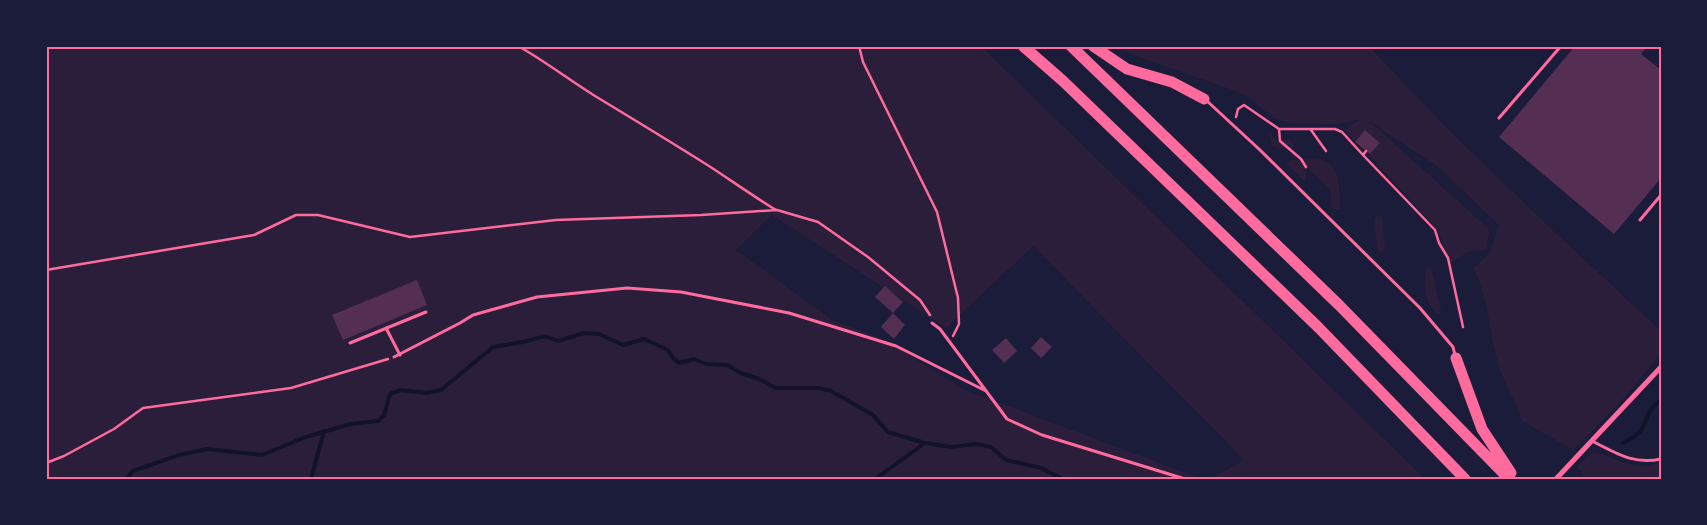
<svg xmlns="http://www.w3.org/2000/svg" width="1707" height="525" font-family="Georgia,serif">
  <rect width="100%" height="100%" fill="#1b1b3a"/>
  <path fill="#2a1e3b" d="M 46,46 L 981,46 L 1425,479 L 1211,479 L 1244,460 L 1033,246 L 946,328 L 772,215 L 736,250 L 834,321 L 884,339 L 963,389 L 1202,479 L 46,479 Z
    M 1115,46 L 1369,46 C 1461,146 1561,238 1661,331 L 1661,353 L 1619,404 L 1573,450 L 1521,420 L 1520,413 C 1512,395 1501,378 1497,359 C 1489,330 1488,295 1473,268 L 1489,254 L 1499,225 L 1437,166 L 1369,121 L 1489,229 L 1487,249 L 1468,252 L 1451,263 L 1437,229 L 1369,156 L 1380,142 L 1365,131 L 1355,142 L 1344,130 L 1361,119 L 1337,124 L 1291,123 L 1272,117 L 1250,98 L 1230,89 L 1133,55 Z
    M 1269,132 L 1277,141 L 1289,139 L 1296,147 L 1280,149 L 1272,146 Z
    M 1312,158 C 1343,161 1339,185 1340,209 L 1335,210 L 1331,207 L 1331,190 L 1307,168 L 1305,182 L 1286,163 L 1292,160 Z
    M 1378,215 L 1382,217 L 1385,248 L 1383,253 L 1377,250 L 1374,219 Z
    M 1428,267 L 1431,267 L 1441,310 L 1440,313 L 1436,314 C 1424,300 1425,288 1425,270 Z
    M 1593,452 C 1609,455 1624,465 1640,466 C 1647,466 1654,464 1661,462 L 1661,479 L 1586,479 L 1577,466 Z"/>
  <g fill="none" stroke-linecap="round" stroke-linejoin="round">
    <path stroke="#12122b" stroke-width="4" d="M 1623,443 C 1630,439 1638,436 1642,429 C 1651,414 1644,413 1661,400
      M 126,479 L 133,471 L 179,455 L 207,449 L 262,455 L 303,438 L 350,424 L 378,421 L 384,415 L 390,394 L 401,390 L 427,393 L 441,390 L 493,347 L 523,342 L 545,336 L 558,341 L 584,333 L 599,334 L 623,345 L 644,339 L 668,350 L 672,357 L 679,363 L 694,359 L 706,364 L 727,365 L 741,373 L 759,379 L 776,388 L 819,388 L 831,391 L 873,415 L 888,432 L 925,443 L 951,447 L 976,444 L 991,447 L 1006,460 L 1041,468 L 1063,479
      M 311,479 L 324,431
      M 875,479 L 925,443"/>
  </g>
  <path fill="#542f53" d="M 1575,46 L 1648,46 L 1641,54 L 1661,70 L 1661,178 L 1614,234 L 1499,137 Z
    M 1365,130 L 1380,143 L 1370,154 L 1355,142 Z
    M 417,280 L 427,305 L 343,340 L 332,315 Z
    M 885,286 L 903,302 L 893,313 L 875,297 Z
    M 893,313 L 905,325 L 894,339 L 881,327 Z
    M 1041,337 L 1052,347 L 1041,358 L 1031,348 Z
    M 1006,338 L 1017,351 L 1004,363 L 992,350 Z"/>
  <g fill="none" stroke-linecap="round" stroke-linejoin="round">
    <path stroke="#ff6b9d" stroke-width="2.5" d="M 518,46 C 545,61 569,80 595,96 C 633,119 671,142 709,166 C 732,181 753,196 776,210
      M 859,46 L 863,62 L 937,212 L 958,298 L 959,324 L 953,336
      M 1236,117 L 1238,109 L 1244,105 L 1279,129 L 1280,141 L 1301,159 L 1306,167
      M 1279,129 L 1335,129 L 1342,132 L 1363,155
      M 1311,130 L 1326,151
      M 1366,151 L 1363,155 L 1435,230 L 1439,243 L 1448,258 L 1463,327
      M 46,270 L 254,235 L 296,215 L 318,215 L 410,237 L 556,220 L 701,215 L 777,210 L 818,222 L 868,257 L 920,300 L 930,315
      M 46,463 L 64,456 L 114,429 L 143,408 L 291,388 L 388,359"/>
    <path stroke="#ff6b9d" stroke-width="3" d="M 1207,101 L 1260,150 L 1420,308 L 1453,347 L 1455,355
      M 1499,118 L 1561,46
      M 1640,220 L 1661,195
      M 932,323 L 940,329 L 1007,419 L 1042,435 L 1185,479
      M 386,328 L 400,355
      M 350,343 L 426,312
      M 394,357 L 460,323 L 473,315 L 537,297 L 627,288 L 681,292 L 789,313 L 896,346 L 986,391
      M 1592,441 C 1616,453 1633,465 1661,459"/>
    <path stroke="#ff6b9d" stroke-width="5" d="M 1556,479 L 1661,367"/>
    <path stroke="#ff6b9d" stroke-width="11" d="M 1023,46 L 1063,81 L 1319,328 L 1465,479
      M 1071,46 L 1339,305 L 1509,479
      M 1093,46 L 1127,69 L 1172,82 L 1204,99
      M 1456,358 L 1482,429 L 1511,473"/>
  </g>
  <rect width="1707" height="525" fill="none" stroke="#1b1b3a" stroke-width="95"/>
  <rect x="48" y="48" width="1612" height="430" fill="none" stroke="#ff6b9d" stroke-width="2"/>
</svg>
